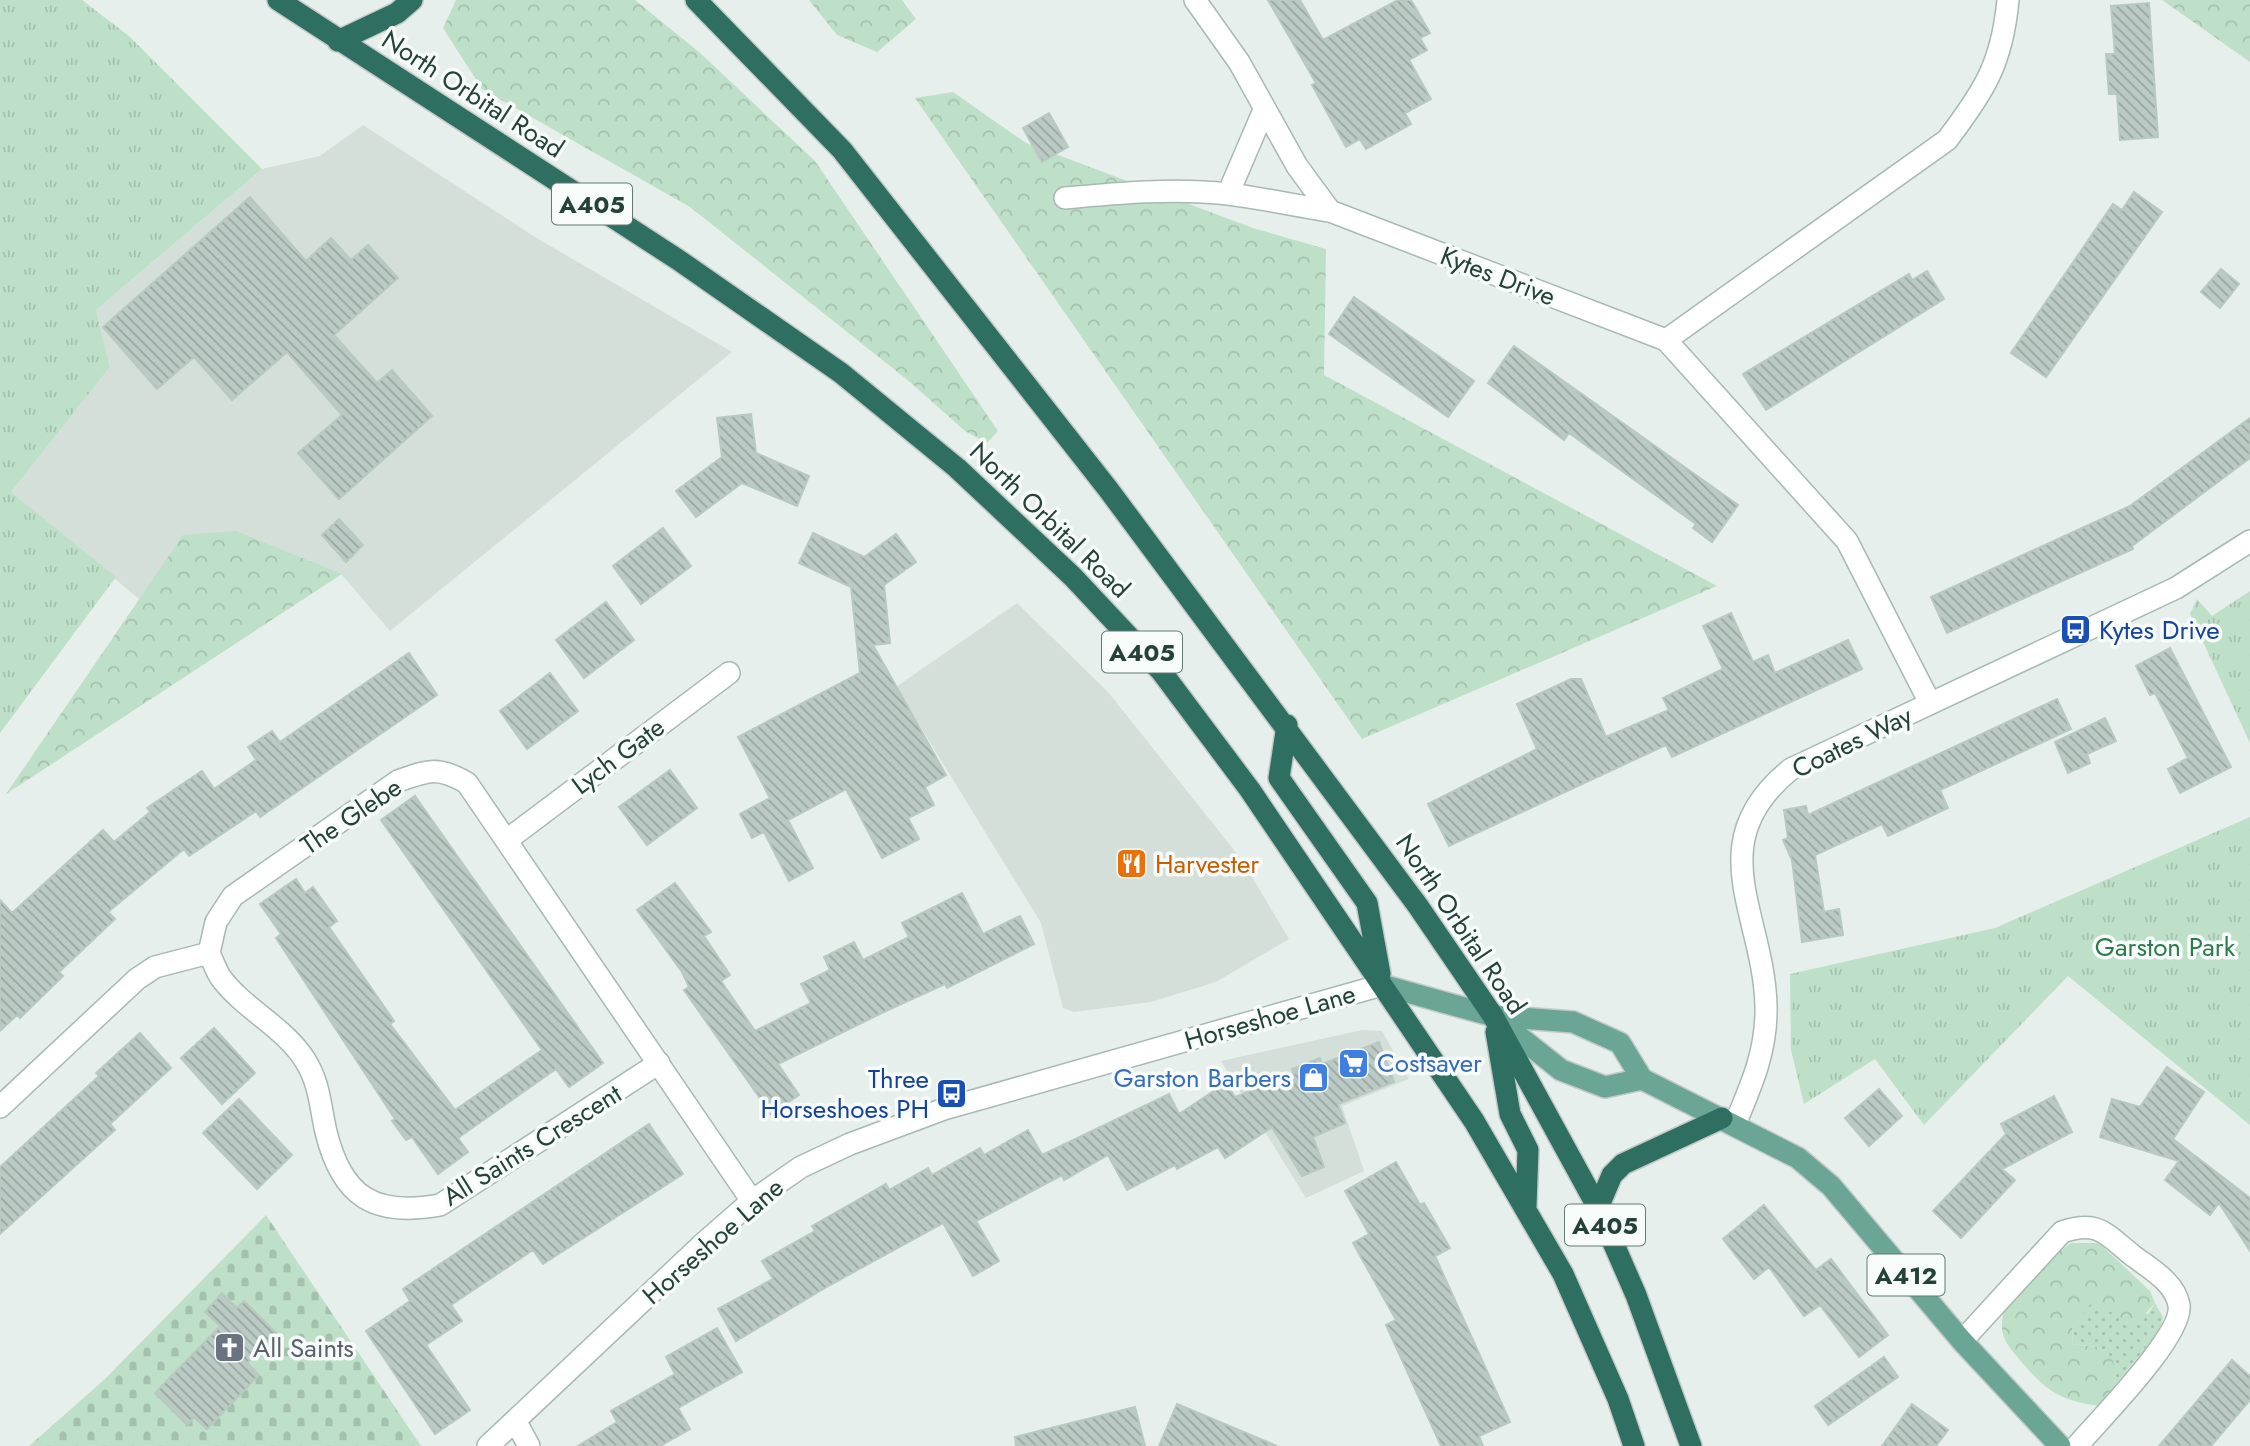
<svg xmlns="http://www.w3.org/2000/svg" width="2250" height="1446" font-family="Jost,sans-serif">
  <defs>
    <pattern id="grass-dots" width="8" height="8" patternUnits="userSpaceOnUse" patternTransform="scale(1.75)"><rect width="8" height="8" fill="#bfe0c8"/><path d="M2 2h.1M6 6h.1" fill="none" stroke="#a4c1ad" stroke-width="1.8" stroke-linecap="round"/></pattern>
    <pattern id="forest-crowns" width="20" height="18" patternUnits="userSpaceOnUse" patternTransform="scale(1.75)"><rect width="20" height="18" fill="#bfe0c8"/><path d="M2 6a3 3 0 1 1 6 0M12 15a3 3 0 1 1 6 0" fill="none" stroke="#a4c1ad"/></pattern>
    <pattern id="cemetery-stones" width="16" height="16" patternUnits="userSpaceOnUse" patternTransform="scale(1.75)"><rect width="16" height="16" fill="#bfe0c8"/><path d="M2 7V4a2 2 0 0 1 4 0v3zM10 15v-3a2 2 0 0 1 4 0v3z" fill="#a4c1ad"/></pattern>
    <pattern id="park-tufts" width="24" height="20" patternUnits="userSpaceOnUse" patternTransform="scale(1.75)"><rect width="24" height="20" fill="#bfe0c8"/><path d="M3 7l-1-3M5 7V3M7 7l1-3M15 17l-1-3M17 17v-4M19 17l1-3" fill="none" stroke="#a4c1ad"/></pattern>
    <pattern id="building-back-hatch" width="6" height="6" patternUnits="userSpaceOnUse" patternTransform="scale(1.75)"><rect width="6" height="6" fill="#bbcac4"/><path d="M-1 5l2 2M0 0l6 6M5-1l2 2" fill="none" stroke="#98a6a0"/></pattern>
  </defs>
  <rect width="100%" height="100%" fill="#e6efeb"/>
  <path fill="#d4dfda" d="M 363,125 L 535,237 L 732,352 L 390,631 L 342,575 L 139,599 L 11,492 L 110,367 L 96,310 L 262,169 L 320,156 Z
    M 1017,603 L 1108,692 L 1242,860 L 1289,939 L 1216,982 L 1151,1002 L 1074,1012 L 1063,1008 L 1041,923 L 896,687 Z
    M 1362,1030 L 1382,1031 L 1409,1079 L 1342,1106 L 1364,1171 L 1306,1198 L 1221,1061 Z"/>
  <path fill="url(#grass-dots)" d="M 2092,1301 L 2148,1314 L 2155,1303 L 2163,1317 L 2160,1330 L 2116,1384 L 2112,1359 L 2097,1347 L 2073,1344 L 2072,1328 Z"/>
  <path fill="url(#forest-crowns)" d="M 456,0 L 635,0 L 699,52 L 815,161 L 998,431 L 987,443 L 965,431 L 910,382 L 690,207 L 482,89 L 443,28 Z
    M 809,0 L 902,0 L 916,19 L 877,52 L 837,35 Z
    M 2162,0 L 2250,0 L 2250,62 Z
    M 953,92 L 1026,143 L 1253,228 L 1326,249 L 1324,375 L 1717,586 L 1362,739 L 915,98 Z
    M 236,531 L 342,574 L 6,794 L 183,535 Z
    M 2071,1243 L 2099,1243 L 2150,1291 L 2155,1303 L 2135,1325 L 2092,1302 L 2072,1328 L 2073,1344 L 2097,1347 L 2113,1359 L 2116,1384 L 2099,1406 C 2065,1401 2049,1394 2026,1367 C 2017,1356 2002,1343 2002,1327 C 2000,1290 2045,1262 2071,1243 Z"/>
  <path fill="url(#cemetery-stones)" d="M 266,1215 L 421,1446 L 29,1446 L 105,1379 Z"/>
  <path fill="url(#park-tufts)" d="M 0,0 L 82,0 L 129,36 L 262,169 L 96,310 L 110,367 L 11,492 L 116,577 L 0,733 Z
    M 2250,591 L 2250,743 L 2190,614 L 2197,599 L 2212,616 Z
    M 2250,817 L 2250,1125 L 2068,976 L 1924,1125 L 1875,1059 L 1804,1104 L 1791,1050 L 1790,974 L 1995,928 Z"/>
  <path fill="url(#building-back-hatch)" stroke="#b8c9c2" stroke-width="2" d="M 1268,0 L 1300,0 L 1323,40 L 1398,0 L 1411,0 L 1430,33 L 1420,38 L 1427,50 L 1409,60 L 1431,99 L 1405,113 L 1411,124 L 1366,149 L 1360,139 L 1346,147 L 1312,85 L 1316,83 Z
    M 2149,3 L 2158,137 L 2120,140 L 2117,94 L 2109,94 L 2106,54 L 2115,54 L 2111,6 Z
    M 1049,113 L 1068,147 L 1042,162 L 1023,128 Z
    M 2134,192 L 2162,212 L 2046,377 L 2011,353 L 2113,204 L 2122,210 Z
    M 250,197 L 306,261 L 331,238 L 351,260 L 368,245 L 398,278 L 334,335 L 377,383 L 392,370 L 432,416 L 339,499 L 298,453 L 342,415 L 287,352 L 232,400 L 194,357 L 157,389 L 103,327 Z
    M 2221,269 L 2239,284 L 2220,308 L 2201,292 Z
    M 1927,271 L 1944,299 L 1766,410 L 1743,374 L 1909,274 L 1912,280 Z
    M 1354,297 L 1474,381 L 1448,417 L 1329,334 Z
    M 1514,346 L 1738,505 L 1712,542 L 1693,528 L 1696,524 L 1569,433 L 1564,440 L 1488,383 Z
    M 751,414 L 756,453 L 809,476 L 797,506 L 742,483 L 696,517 L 676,491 L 722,457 L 717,418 Z
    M 2250,418 L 2250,458 L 2132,546 L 2133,549 L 1947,633 L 1931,597 L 2130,506 Z
    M 339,519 L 363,545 L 346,562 L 322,535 Z
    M 663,528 L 691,566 L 641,604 L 613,566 Z
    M 813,533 L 864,557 L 896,534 L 916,562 L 884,585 L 890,643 L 873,645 L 946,775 L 925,787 L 934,805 L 908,818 L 919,839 L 882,858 L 846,789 L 788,820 L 813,868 L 789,881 L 764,832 L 752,838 L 740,814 L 770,798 L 738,737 L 860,673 L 851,587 L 799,563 Z
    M 606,602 L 634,640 L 584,678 L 556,640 Z
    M 1731,613 L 1753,662 L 1768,655 L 1775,673 L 1848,640 L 1862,669 L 1672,757 L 1666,745 L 1449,846 L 1428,804 L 1537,749 L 1517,704 L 1571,679 L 1581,679 L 1606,737 L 1669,710 L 1663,698 L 1723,669 L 1703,626 Z
    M 2170,648 L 2231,767 L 2180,793 L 2168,769 L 2188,758 L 2155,693 L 2150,695 L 2136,666 Z
    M 409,653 L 437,695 L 260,817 L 256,811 L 189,856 L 184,849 L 108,912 L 115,919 L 59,972 L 63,976 L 20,1018 L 17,1015 L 0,1031 L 0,900 L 12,913 L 103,830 L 114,842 L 150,812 L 147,808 L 202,771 L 214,789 L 256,760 L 248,747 L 272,731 L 280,742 Z
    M 550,673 L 578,711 L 527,749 L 500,711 Z
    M 2057,699 L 2071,729 L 1940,790 L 1948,808 L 1888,836 L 1882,824 L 1815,855 L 1824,912 L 1839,909 L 1843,935 L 1802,942 L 1792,860 L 1783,840 L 1788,838 L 1784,810 L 1806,806 L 1808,815 Z
    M 2105,718 L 2116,741 L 2087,754 L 2090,763 L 2068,773 L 2055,742 Z
    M 670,770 L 697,808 L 647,845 L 619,807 Z
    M 415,796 L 603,1063 L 569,1087 L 556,1069 L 458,1138 L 468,1152 L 438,1174 L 412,1137 L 406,1140 L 392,1121 L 395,1119 L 276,938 L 281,934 L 260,904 L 296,879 L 305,893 L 313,887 L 337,921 L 329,927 L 394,1021 L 390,1024 L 455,1110 L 542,1050 L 381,820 Z
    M 675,883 L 711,932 L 704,936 L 730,975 L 721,981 L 755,1031 L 811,1003 L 801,984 L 830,970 L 824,957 L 854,942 L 863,960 L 909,937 L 902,923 L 962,893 L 983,934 L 1020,916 L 1034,944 L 947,988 L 945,984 L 888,1010 L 778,1064 L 799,1095 L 771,1114 L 684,990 L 689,987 L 682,972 L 637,910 Z
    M 214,1028 L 255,1073 L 222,1104 L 181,1058 Z
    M 140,1033 L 171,1068 L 110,1124 L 115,1130 L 0,1234 L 0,1167 L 99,1076 L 96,1073 Z
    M 1379,1042 L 1394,1082 L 1338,1104 L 1345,1123 L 1313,1137 L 1324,1167 L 1302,1176 L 1272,1127 L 1225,1158 L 1218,1147 L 1177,1169 L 1175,1165 L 1127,1190 L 1108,1155 L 1064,1180 L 1062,1175 L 976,1221 L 999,1261 L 973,1276 L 943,1223 L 830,1285 L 736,1341 L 718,1309 L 773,1279 L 762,1261 L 815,1231 L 812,1226 L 886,1184 L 889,1190 L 928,1168 L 932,1175 L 980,1148 L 984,1155 L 1028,1130 L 1042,1155 L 1169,1094 L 1179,1114 L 1226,1083 L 1235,1097 L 1294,1074 L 1292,1069 L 1320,1058 L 1322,1064 Z
    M 2167,1067 L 2204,1092 L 2173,1139 L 2250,1198 L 2250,1251 L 2219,1203 L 2210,1215 L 2165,1180 L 2179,1161 L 2100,1137 L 2112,1099 L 2140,1107 Z
    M 1879,1089 L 1902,1116 L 1869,1146 L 1845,1118 Z
    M 2054,1096 L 2072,1132 L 2002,1169 L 2015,1180 L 1961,1238 L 1933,1211 L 2006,1134 L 2001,1124 Z
    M 239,1099 L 292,1155 L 257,1189 L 203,1133 Z
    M 649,1124 L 683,1174 L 543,1264 L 533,1250 L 451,1305 L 462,1321 L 426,1345 L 470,1410 L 435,1434 L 366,1331 L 410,1301 L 403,1289 Z
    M 1396,1162 L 1420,1205 L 1424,1203 L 1450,1248 L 1435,1256 L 1510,1422 L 1479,1436 L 1483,1446 L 1441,1446 L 1386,1325 L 1396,1320 L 1353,1243 L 1369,1234 L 1345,1191 Z
    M 1764,1205 L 1816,1270 L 1831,1259 L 1888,1335 L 1859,1357 L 1820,1305 L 1804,1316 L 1769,1267 L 1754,1279 L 1723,1239 Z
    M 222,1293 L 237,1308 L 244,1301 L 276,1333 L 247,1363 L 259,1375 L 207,1429 L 194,1417 L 187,1425 L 155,1393 L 220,1326 L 205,1312 Z
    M 717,1328 L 742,1372 L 678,1408 L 690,1429 L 660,1446 L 578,1446 L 617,1422 L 611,1411 L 675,1374 L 666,1357 Z
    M 1884,1357 L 1898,1377 L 1828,1425 L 1815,1406 Z
    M 2232,1360 L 2250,1376 L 2250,1400 L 2211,1446 L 2159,1446 Z
    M 1177,1404 L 1277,1446 L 1159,1446 Z
    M 1912,1404 L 1948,1430 L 1936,1446 L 1882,1446 Z
    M 1135,1407 L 1145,1446 L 1016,1446 L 1015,1437 Z"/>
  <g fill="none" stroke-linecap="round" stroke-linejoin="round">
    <defs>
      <path id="minor" d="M 1195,0 L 1239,62 L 1297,166 L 1330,211 L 1666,340 L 1847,541 L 1930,703
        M 1228,194 L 1264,110
        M 1065,198 C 1119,193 1174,188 1228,194 C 1262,198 1297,206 1330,211
        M 1666,340 L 1947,140 C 1985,90 2002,63 2008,0
        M 507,840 L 729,673
        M 209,953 C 213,961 216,971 221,978 C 244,1009 284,1027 305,1060 C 320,1084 320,1106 326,1132 C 342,1197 374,1217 440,1205 L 659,1063
        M 0,1107 L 137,979 L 155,967 L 209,953 L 216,922 L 233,896 L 398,781 C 429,770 438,766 467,783 L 752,1201
        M 1735,1124 C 1752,1084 1767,1050 1766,1006 C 1764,914 1699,843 1791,769 L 2176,588 L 2250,541
        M 1962,1341 L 2062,1232 C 2098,1220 2105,1233 2132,1255 C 2149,1268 2175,1282 2179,1305 C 2184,1335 2098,1421 2077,1446
        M 516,1422 L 529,1446
        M 488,1446 L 705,1242 L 752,1201 L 801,1167 L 850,1144 L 944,1109 L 1382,985"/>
      <path id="major" d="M 1382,985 L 1493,1016 L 1573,1022 L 1620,1043 L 1642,1079 L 1798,1158 L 1831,1186 L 1962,1341 L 2060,1446
        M 1493,1016 L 1561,1070 L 1605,1087 L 1642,1079"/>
      <path id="highway" d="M 278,0 L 677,259 L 841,373 L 957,468 L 1073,577 L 1161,671 L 1250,790 L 1474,1121 L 1563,1274 L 1618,1399 L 1634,1446
        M 696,0 L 842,150 L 1108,489 L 1418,906 L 1493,1016 L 1598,1208 L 1636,1295 L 1691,1446
        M 338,41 L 397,13 L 412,0
        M 1287,725 L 1279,778 L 1367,903 L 1380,974
        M 1496,1032 L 1510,1114 L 1528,1150 L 1526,1206
        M 1598,1208 L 1612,1175 L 1623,1164 L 1722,1118"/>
    </defs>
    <use href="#minor" stroke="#a8b8b2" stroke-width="24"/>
    <use href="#major" stroke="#c2cac8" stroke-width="24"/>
    <use href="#highway" stroke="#c2cac8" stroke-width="24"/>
    <use href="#minor" stroke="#fff" stroke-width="21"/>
    <use href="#major" stroke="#6aa596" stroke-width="21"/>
    <use href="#highway" stroke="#2f6f62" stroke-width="21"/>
  </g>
  <defs>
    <symbol id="bus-square" viewBox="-11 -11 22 22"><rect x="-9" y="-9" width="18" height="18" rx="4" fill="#1a4fb4" stroke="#f7fbf9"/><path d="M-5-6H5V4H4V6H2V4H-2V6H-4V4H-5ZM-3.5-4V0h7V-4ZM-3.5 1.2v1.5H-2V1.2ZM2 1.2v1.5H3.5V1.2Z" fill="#fff"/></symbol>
    <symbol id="restaurant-square" viewBox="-11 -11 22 22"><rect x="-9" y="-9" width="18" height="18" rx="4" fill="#e8710a" stroke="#f7fbf9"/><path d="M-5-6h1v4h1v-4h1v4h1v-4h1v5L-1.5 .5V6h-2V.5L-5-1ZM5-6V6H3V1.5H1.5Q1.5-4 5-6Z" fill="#fff"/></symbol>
    <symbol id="supermarket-square" viewBox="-11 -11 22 22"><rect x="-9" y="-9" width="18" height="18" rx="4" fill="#3f7fe0" stroke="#f7fbf9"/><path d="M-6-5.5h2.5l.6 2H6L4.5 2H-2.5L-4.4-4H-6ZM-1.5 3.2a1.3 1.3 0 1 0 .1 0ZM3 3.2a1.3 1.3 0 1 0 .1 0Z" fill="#fff"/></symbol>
    <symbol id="shop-square" viewBox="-11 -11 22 22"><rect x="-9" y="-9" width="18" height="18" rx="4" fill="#3f7fe0" stroke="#f7fbf9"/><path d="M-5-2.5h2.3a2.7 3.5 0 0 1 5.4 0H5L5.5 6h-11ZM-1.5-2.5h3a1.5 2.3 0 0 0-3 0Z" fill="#fff"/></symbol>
    <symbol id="church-square" viewBox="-11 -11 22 22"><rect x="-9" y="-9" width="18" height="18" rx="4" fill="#6b7280" stroke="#f7fbf9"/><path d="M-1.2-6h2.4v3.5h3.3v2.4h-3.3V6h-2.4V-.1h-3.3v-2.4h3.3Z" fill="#fff"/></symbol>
  </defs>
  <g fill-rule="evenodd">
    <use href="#bus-square" x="2058" y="612" width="35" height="35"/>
    <use href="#restaurant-square" x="1114" y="846" width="35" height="35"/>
    <use href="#supermarket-square" x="1336" y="1046" width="35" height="35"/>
    <use href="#shop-square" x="1296" y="1060" width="35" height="35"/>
    <use href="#bus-square" x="934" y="1076" width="35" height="35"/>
    <use href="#church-square" x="212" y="1330" width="35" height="35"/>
  </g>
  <g text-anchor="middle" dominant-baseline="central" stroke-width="7" stroke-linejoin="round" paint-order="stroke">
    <g fill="#f7fbf9" stroke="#637a73" stroke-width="2">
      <rect x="552" y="183.5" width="80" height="41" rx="5"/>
      <rect x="1102" y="631.5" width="80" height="41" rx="5"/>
      <rect x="1565" y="1204.5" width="80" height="41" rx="5"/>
      <rect x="1867.5" y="1254.5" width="77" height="41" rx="5"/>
    </g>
    <g font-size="24" font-weight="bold" fill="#24423a">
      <text x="592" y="204">A405</text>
      <text x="1142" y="652">A405</text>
      <text x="1605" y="1225">A405</text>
      <text x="1906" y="1275">A412</text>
    </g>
    <g font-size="26" fill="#24423a" stroke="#f7fbf9">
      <text transform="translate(473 94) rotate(33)">North Orbital Road</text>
      <text transform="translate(1498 276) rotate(21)">Kytes Drive</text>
      <text transform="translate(1050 520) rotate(44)">North Orbital Road</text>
      <text transform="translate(1852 742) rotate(-26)">Coates Way</text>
      <text transform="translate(618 756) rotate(-37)">Lych Gate</text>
      <text transform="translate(351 816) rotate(-34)">The Glebe</text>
      <text transform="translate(1461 924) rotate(56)">North Orbital Road</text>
      <text transform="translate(1270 1017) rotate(-16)">Horseshoe Lane</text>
      <text transform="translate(532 1145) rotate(-32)">All Saints Crescent</text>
      <text transform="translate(713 1241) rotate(-41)">Horseshoe Lane</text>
    </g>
    <g font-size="26" fill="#164399" stroke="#f7fbf9" text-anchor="start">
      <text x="2099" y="630">Kytes Drive</text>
      <text x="929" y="1079" text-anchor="end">Three<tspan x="929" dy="30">Horseshoes PH</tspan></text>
    </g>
    <g font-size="26" fill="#c56008" stroke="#f7fbf9" text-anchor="start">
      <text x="1155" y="864">Harvester</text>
    </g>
    <g font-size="26" fill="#2d7a4b" stroke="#f7fbf9">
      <text x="2165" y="947">Garston Park</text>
    </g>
    <g font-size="26" fill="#366cbe" stroke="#f7fbf9" text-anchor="start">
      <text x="1377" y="1063">Costsaver</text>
      <text x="1291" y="1078" text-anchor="end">Garston Barbers</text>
    </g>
    <g font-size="26" fill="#5b616d" stroke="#f7fbf9" text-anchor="start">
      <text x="253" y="1348">All Saints</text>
    </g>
  </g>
</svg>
